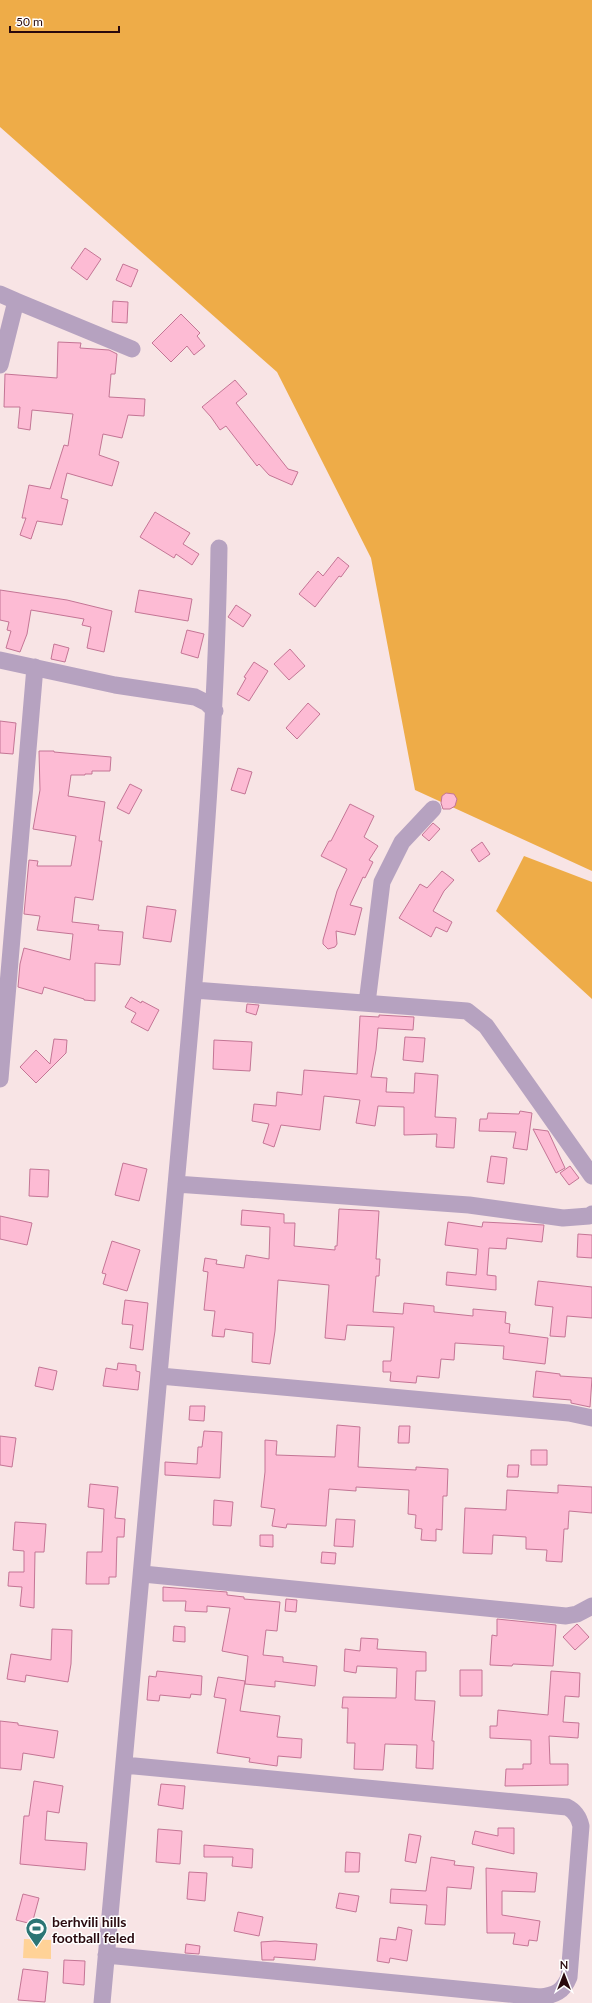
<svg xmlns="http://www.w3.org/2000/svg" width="592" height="2003" font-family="Lato,sans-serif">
  <rect width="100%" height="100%" fill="#f8e4e5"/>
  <path fill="#ffd297" d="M 24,1939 L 51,1940 L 51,1959 L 23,1958 Z"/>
  <path fill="#eeac48" d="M 0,0 L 592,0 L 592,871 L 415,790 L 371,558 L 277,372 L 0,127 Z
    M 524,856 L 592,882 L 592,999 L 496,911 Z"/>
  <path fill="#fdbbd4" stroke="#c47595" d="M 85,248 L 101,259 L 87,280 L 71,268 Z
    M 123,264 L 138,270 L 131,287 L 116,280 Z
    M 113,301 L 128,302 L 127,323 L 112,322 Z
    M 181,314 L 200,333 L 197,336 L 205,346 L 194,355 L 187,346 L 171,362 L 152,343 Z
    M 58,342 L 81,343 L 80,348 L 109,350 L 117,354 L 115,374 L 111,374 L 109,397 L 145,399 L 144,416 L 128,415 L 122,438 L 103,434 L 99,455 L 119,462 L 112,486 L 67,473 L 61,498 L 68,500 L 62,525 L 37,521 L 31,539 L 20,535 L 26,518 L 22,518 L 29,485 L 50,489 L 64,445 L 68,446 L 73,414 L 32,410 L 30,430 L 18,428 L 20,407 L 4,407 L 5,374 L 57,378 Z
    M 235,380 L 247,394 L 236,403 L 288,469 L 298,472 L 292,485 L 269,475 L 259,464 L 257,466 L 226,426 L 220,430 L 211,417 L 202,407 Z
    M 155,512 L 190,533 L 183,544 L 199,554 L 192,565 L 176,554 L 174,558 L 140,537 Z
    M 338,557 L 349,566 L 341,577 L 339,576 L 315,607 L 299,594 L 318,571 L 323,576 Z
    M 0,590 L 67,600 L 112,611 L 104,652 L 87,648 L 91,627 L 82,625 L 84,619 L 31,610 L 27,634 L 20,652 L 6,648 L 11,631 L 7,630 L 9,622 L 0,620 Z
    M 139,590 L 192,599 L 188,621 L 135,612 Z
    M 236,605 L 251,615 L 243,627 L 228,617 Z
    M 187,630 L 204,634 L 198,658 L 181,653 Z
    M 54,644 L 69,648 L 65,662 L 51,659 Z
    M 290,649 L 305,666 L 289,680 L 274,664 Z
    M 254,662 L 268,671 L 249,701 L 237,694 L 246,678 L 244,677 Z
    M 308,703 L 320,714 L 297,739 L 286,728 Z
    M 0,721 L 16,723 L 13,754 L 0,753 Z
    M 39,751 L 54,751 L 54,752 L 111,757 L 110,771 L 92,771 L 92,774 L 85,774 L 85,775 L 71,775 L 68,796 L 105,802 L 99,841 L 102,841 L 93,900 L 75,897 L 72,922 L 99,925 L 98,930 L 123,932 L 120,965 L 95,963 L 95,1001 L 84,1000 L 84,999 L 44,987 L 42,994 L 18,987 L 20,964 L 24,948 L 70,960 L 73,934 L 37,930 L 40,916 L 24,914 L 29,860 L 38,861 L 37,866 L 71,866 L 76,836 L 33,829 L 40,790 Z
    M 238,768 L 252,772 L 245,794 L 231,790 Z
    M 130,784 L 142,790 L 129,814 L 117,808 Z
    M 446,793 L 454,794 L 457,799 L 455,806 L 450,809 L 443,809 L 441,803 L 442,796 Z
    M 350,804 L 374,816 L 364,837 L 378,846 L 369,860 L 373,862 L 365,878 L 363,877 L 350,905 L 362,908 L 355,935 L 336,931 L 337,944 L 335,947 L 328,949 L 323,944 L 323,940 L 337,891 L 347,869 L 321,856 L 329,841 L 331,841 Z
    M 433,823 L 440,829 L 429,841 L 422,835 Z
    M 482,842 L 490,854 L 479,862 L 471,850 Z
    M 442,871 L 454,880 L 444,891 L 433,911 L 452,922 L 447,932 L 436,927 L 431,937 L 399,918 L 420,884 L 427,888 Z
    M 147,906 L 176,910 L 171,942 L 143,938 Z
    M 131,997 L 141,1003 L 142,1001 L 159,1010 L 148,1031 L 131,1022 L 136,1013 L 125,1007 Z
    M 247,1004 L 259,1005 L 256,1015 L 246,1012 Z
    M 379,1015 L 414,1017 L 413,1030 L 378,1028 L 376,1050 L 371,1077 L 387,1078 L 386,1092 L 414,1093 L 415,1073 L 438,1075 L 435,1117 L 456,1118 L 454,1148 L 436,1147 L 437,1134 L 404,1135 L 404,1107 L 378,1106 L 375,1126 L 356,1123 L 360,1100 L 324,1096 L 320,1130 L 281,1125 L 274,1147 L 263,1143 L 269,1124 L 252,1121 L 254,1104 L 276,1106 L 277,1092 L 302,1095 L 304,1070 L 357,1074 L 360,1016 L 379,1017 Z
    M 405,1037 L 425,1038 L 423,1062 L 403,1060 Z
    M 54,1039 L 67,1040 L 66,1053 L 36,1083 L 20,1067 L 36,1050 L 50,1064 Z
    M 214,1040 L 252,1042 L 250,1071 L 213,1069 Z
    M 520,1111 L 532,1113 L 527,1150 L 513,1148 L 516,1132 L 479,1131 L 480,1119 L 487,1119 L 488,1113 L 519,1114 Z
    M 533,1129 L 548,1131 L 565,1168 L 556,1173 Z
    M 491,1156 L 507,1158 L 504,1184 L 487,1182 Z
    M 123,1163 L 147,1169 L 139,1201 L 115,1195 Z
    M 570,1166 L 579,1178 L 569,1185 L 560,1173 Z
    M 30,1169 L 49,1170 L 48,1197 L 29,1196 Z
    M 339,1209 L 379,1211 L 376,1259 L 380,1259 L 379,1276 L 376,1276 L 373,1312 L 403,1314 L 404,1303 L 434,1306 L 434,1312 L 473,1316 L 473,1309 L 506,1312 L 505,1323 L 510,1324 L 509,1333 L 548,1338 L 545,1364 L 503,1359 L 504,1346 L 455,1343 L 454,1360 L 441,1359 L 439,1378 L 417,1376 L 416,1383 L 390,1381 L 391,1372 L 383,1372 L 383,1361 L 391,1361 L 394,1327 L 347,1325 L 345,1340 L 325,1338 L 329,1285 L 278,1280 L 275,1331 L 270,1364 L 252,1362 L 253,1333 L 225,1329 L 224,1337 L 212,1336 L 215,1311 L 204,1310 L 208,1272 L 203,1271 L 205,1258 L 217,1260 L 216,1264 L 244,1268 L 246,1255 L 269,1259 L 270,1227 L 241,1225 L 242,1210 L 284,1214 L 284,1223 L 295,1223 L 294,1246 L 335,1250 L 335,1246 L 337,1246 Z
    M 0,1216 L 32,1223 L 27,1245 L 0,1239 Z
    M 448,1222 L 482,1227 L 483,1222 L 544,1225 L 542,1242 L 507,1238 L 506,1249 L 489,1248 L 487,1275 L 496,1276 L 496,1290 L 446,1285 L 447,1272 L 476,1275 L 478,1249 L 445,1245 Z
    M 578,1234 L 592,1235 L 592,1258 L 577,1257 Z
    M 112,1241 L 140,1250 L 127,1291 L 103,1284 L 106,1274 L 102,1273 Z
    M 538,1281 L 592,1287 L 592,1318 L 567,1316 L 565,1337 L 550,1336 L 553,1307 L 535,1305 Z
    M 125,1300 L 148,1303 L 143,1350 L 130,1348 L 133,1325 L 122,1324 Z
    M 118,1363 L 136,1365 L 136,1371 L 140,1372 L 138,1390 L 103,1386 L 106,1368 L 117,1370 Z
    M 39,1367 L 57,1371 L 53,1390 L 35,1386 Z
    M 536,1371 L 560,1374 L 560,1376 L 592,1378 L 590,1407 L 571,1403 L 571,1400 L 533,1397 Z
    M 190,1406 L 205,1406 L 204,1421 L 189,1420 Z
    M 337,1425 L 360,1427 L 358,1467 L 416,1470 L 416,1467 L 448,1469 L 447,1496 L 443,1496 L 442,1530 L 436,1529 L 436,1541 L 421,1540 L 422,1529 L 415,1528 L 416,1515 L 408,1514 L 409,1490 L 356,1487 L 356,1491 L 329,1489 L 326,1526 L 287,1524 L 286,1528 L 272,1526 L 275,1509 L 261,1507 L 265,1472 L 265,1440 L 277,1441 L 276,1455 L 335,1457 Z
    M 399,1426 L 410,1426 L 409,1443 L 398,1443 Z
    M 204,1431 L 222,1432 L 220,1478 L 165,1475 L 165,1462 L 197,1464 L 198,1447 L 202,1447 Z
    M 0,1436 L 16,1438 L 12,1467 L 0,1465 Z
    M 531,1450 L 547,1450 L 547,1465 L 531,1465 Z
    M 508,1465 L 519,1465 L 518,1477 L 507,1477 Z
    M 90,1484 L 118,1487 L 115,1518 L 125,1519 L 124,1537 L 117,1537 L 116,1577 L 109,1577 L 109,1584 L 86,1584 L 87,1552 L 102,1552 L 104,1509 L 88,1507 Z
    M 558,1485 L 592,1487 L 592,1513 L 569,1511 L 568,1529 L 564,1529 L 562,1562 L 546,1561 L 547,1550 L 526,1549 L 526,1537 L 493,1535 L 492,1554 L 463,1553 L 465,1508 L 506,1510 L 507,1490 L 558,1493 Z
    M 214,1500 L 233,1502 L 231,1526 L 213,1525 Z
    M 336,1519 L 355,1520 L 353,1547 L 334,1546 Z
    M 15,1522 L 46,1524 L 44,1552 L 35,1552 L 34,1608 L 20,1606 L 22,1587 L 8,1586 L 9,1572 L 24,1572 L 24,1551 L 13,1550 Z
    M 260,1535 L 273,1535 L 273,1547 L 260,1546 Z
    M 322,1552 L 336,1553 L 335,1564 L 321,1563 Z
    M 163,1587 L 227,1592 L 227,1595 L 244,1597 L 244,1599 L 280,1602 L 277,1631 L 266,1630 L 263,1655 L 283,1657 L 283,1662 L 317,1666 L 315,1686 L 275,1681 L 275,1687 L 245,1684 L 248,1656 L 222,1651 L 230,1608 L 207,1606 L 207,1612 L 185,1611 L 186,1601 L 163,1601 Z
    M 286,1599 L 297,1600 L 296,1612 L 285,1611 Z
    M 497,1619 L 556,1625 L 553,1666 L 513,1664 L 512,1666 L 490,1665 L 492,1635 L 497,1636 Z
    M 577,1624 L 589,1637 L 575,1650 L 563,1637 Z
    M 174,1626 L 185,1627 L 185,1642 L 173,1641 Z
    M 52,1629 L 72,1630 L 71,1664 L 68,1682 L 26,1675 L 25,1682 L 7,1679 L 11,1654 L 51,1660 Z
    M 361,1638 L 378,1639 L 377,1649 L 426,1652 L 426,1671 L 416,1671 L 415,1700 L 435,1701 L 432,1741 L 434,1741 L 433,1769 L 416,1768 L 417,1745 L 385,1744 L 383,1770 L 354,1769 L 355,1743 L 347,1743 L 348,1708 L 342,1708 L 343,1697 L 396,1698 L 397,1668 L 357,1666 L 356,1673 L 344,1671 L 345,1649 L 360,1651 Z
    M 460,1670 L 482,1670 L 482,1696 L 460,1696 Z
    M 157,1671 L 202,1676 L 201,1695 L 191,1694 L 190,1698 L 160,1695 L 159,1701 L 147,1700 L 149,1676 L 156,1677 Z
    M 551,1671 L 580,1673 L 579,1697 L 565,1696 L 563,1722 L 579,1723 L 578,1738 L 549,1736 L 550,1764 L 568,1764 L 568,1785 L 505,1786 L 506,1769 L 523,1769 L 523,1764 L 531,1764 L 531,1740 L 490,1738 L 490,1726 L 497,1726 L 498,1710 L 548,1715 Z
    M 218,1677 L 245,1681 L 240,1711 L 280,1716 L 277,1737 L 302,1739 L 301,1758 L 278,1756 L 277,1766 L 249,1762 L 250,1758 L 217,1753 L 226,1699 L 214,1697 Z
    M 0,1721 L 18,1723 L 18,1725 L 58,1731 L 54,1758 L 23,1753 L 21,1770 L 0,1768 Z
    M 34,1781 L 63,1786 L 59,1813 L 47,1811 L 45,1840 L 87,1843 L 85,1870 L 20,1864 L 24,1816 L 29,1816 Z
    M 161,1784 L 185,1786 L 183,1809 L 158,1805 Z
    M 498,1828 L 514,1828 L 514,1854 L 472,1844 L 475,1831 L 498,1836 Z
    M 158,1829 L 182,1831 L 180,1864 L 156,1862 Z
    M 409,1834 L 421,1836 L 416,1863 L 405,1861 Z
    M 204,1845 L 253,1849 L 252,1868 L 232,1866 L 233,1857 L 204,1857 Z
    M 346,1852 L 360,1853 L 359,1872 L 345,1872 Z
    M 431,1857 L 455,1861 L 454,1865 L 474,1867 L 471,1889 L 447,1887 L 445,1925 L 425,1924 L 427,1905 L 390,1903 L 391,1889 L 426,1891 Z
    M 486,1868 L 537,1873 L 535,1892 L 502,1891 L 502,1915 L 540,1921 L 537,1941 L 529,1940 L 528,1946 L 513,1944 L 515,1933 L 487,1933 Z
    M 189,1872 L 207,1873 L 205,1901 L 187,1899 Z
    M 339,1893 L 359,1896 L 356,1912 L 336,1908 Z
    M 23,1894 L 39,1898 L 32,1924 L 16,1920 Z
    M 238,1912 L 263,1917 L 259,1936 L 234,1931 Z
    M 398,1927 L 412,1930 L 407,1961 L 390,1958 L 389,1963 L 377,1961 L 380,1938 L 396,1940 Z
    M 275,1941 L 317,1944 L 315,1960 L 274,1957 L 274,1960 L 262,1960 L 261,1942 Z
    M 186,1944 L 200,1946 L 199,1954 L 185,1953 Z
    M 64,1960 L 85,1961 L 84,1985 L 63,1983 Z
    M 23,1969 L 48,1972 L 45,2002 L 18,2000 Z"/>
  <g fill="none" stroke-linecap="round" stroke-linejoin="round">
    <path stroke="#b6a2c0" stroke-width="17" d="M 0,294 L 16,301 L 0,365
      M 16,301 L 132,349
      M 0,660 L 115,685 L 195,697 L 207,703 L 215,711
      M 194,990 L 467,1011 L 486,1026 L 592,1176
      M 367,1003 L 382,882 L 402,842 L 433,809
      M 0,1079 L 35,667
      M 176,1184 L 469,1205 L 563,1218 L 589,1216 L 592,1214
      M 160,1376 L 569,1413 L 592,1418
      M 143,1574 L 566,1616 L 577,1614 L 592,1606
      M 106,1955 L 540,1997 C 555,1995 563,1992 569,1977 L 581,1826 C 579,1817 575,1811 567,1807 L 124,1765
      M 102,2003 C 127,1730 152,1458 176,1185 C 195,973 216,761 219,548"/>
  </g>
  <defs>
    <symbol id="stadium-pin" viewBox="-11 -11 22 30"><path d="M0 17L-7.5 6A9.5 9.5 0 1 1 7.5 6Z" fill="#2c7575" stroke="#fff"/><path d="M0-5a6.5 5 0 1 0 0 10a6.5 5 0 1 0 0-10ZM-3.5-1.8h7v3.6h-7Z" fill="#fff"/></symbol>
  </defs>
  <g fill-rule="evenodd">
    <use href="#stadium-pin" x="24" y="1916" width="25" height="34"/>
  </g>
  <g text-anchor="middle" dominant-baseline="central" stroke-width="3" stroke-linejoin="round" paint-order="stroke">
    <g font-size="14" font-weight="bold" fill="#29090e" stroke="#fff" text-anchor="start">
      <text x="52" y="1921">berhvili hills<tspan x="52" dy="16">football feled</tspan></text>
    </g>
  </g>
  <g transform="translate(564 1975)" stroke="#ffffff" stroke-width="3" paint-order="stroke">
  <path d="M0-3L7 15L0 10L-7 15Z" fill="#29090e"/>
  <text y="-6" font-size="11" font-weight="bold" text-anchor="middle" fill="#29090e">N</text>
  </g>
  <path d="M10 26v6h109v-6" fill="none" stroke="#29090e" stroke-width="2"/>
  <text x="16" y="26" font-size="12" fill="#29090e" stroke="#ffffff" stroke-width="3" paint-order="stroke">50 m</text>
</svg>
